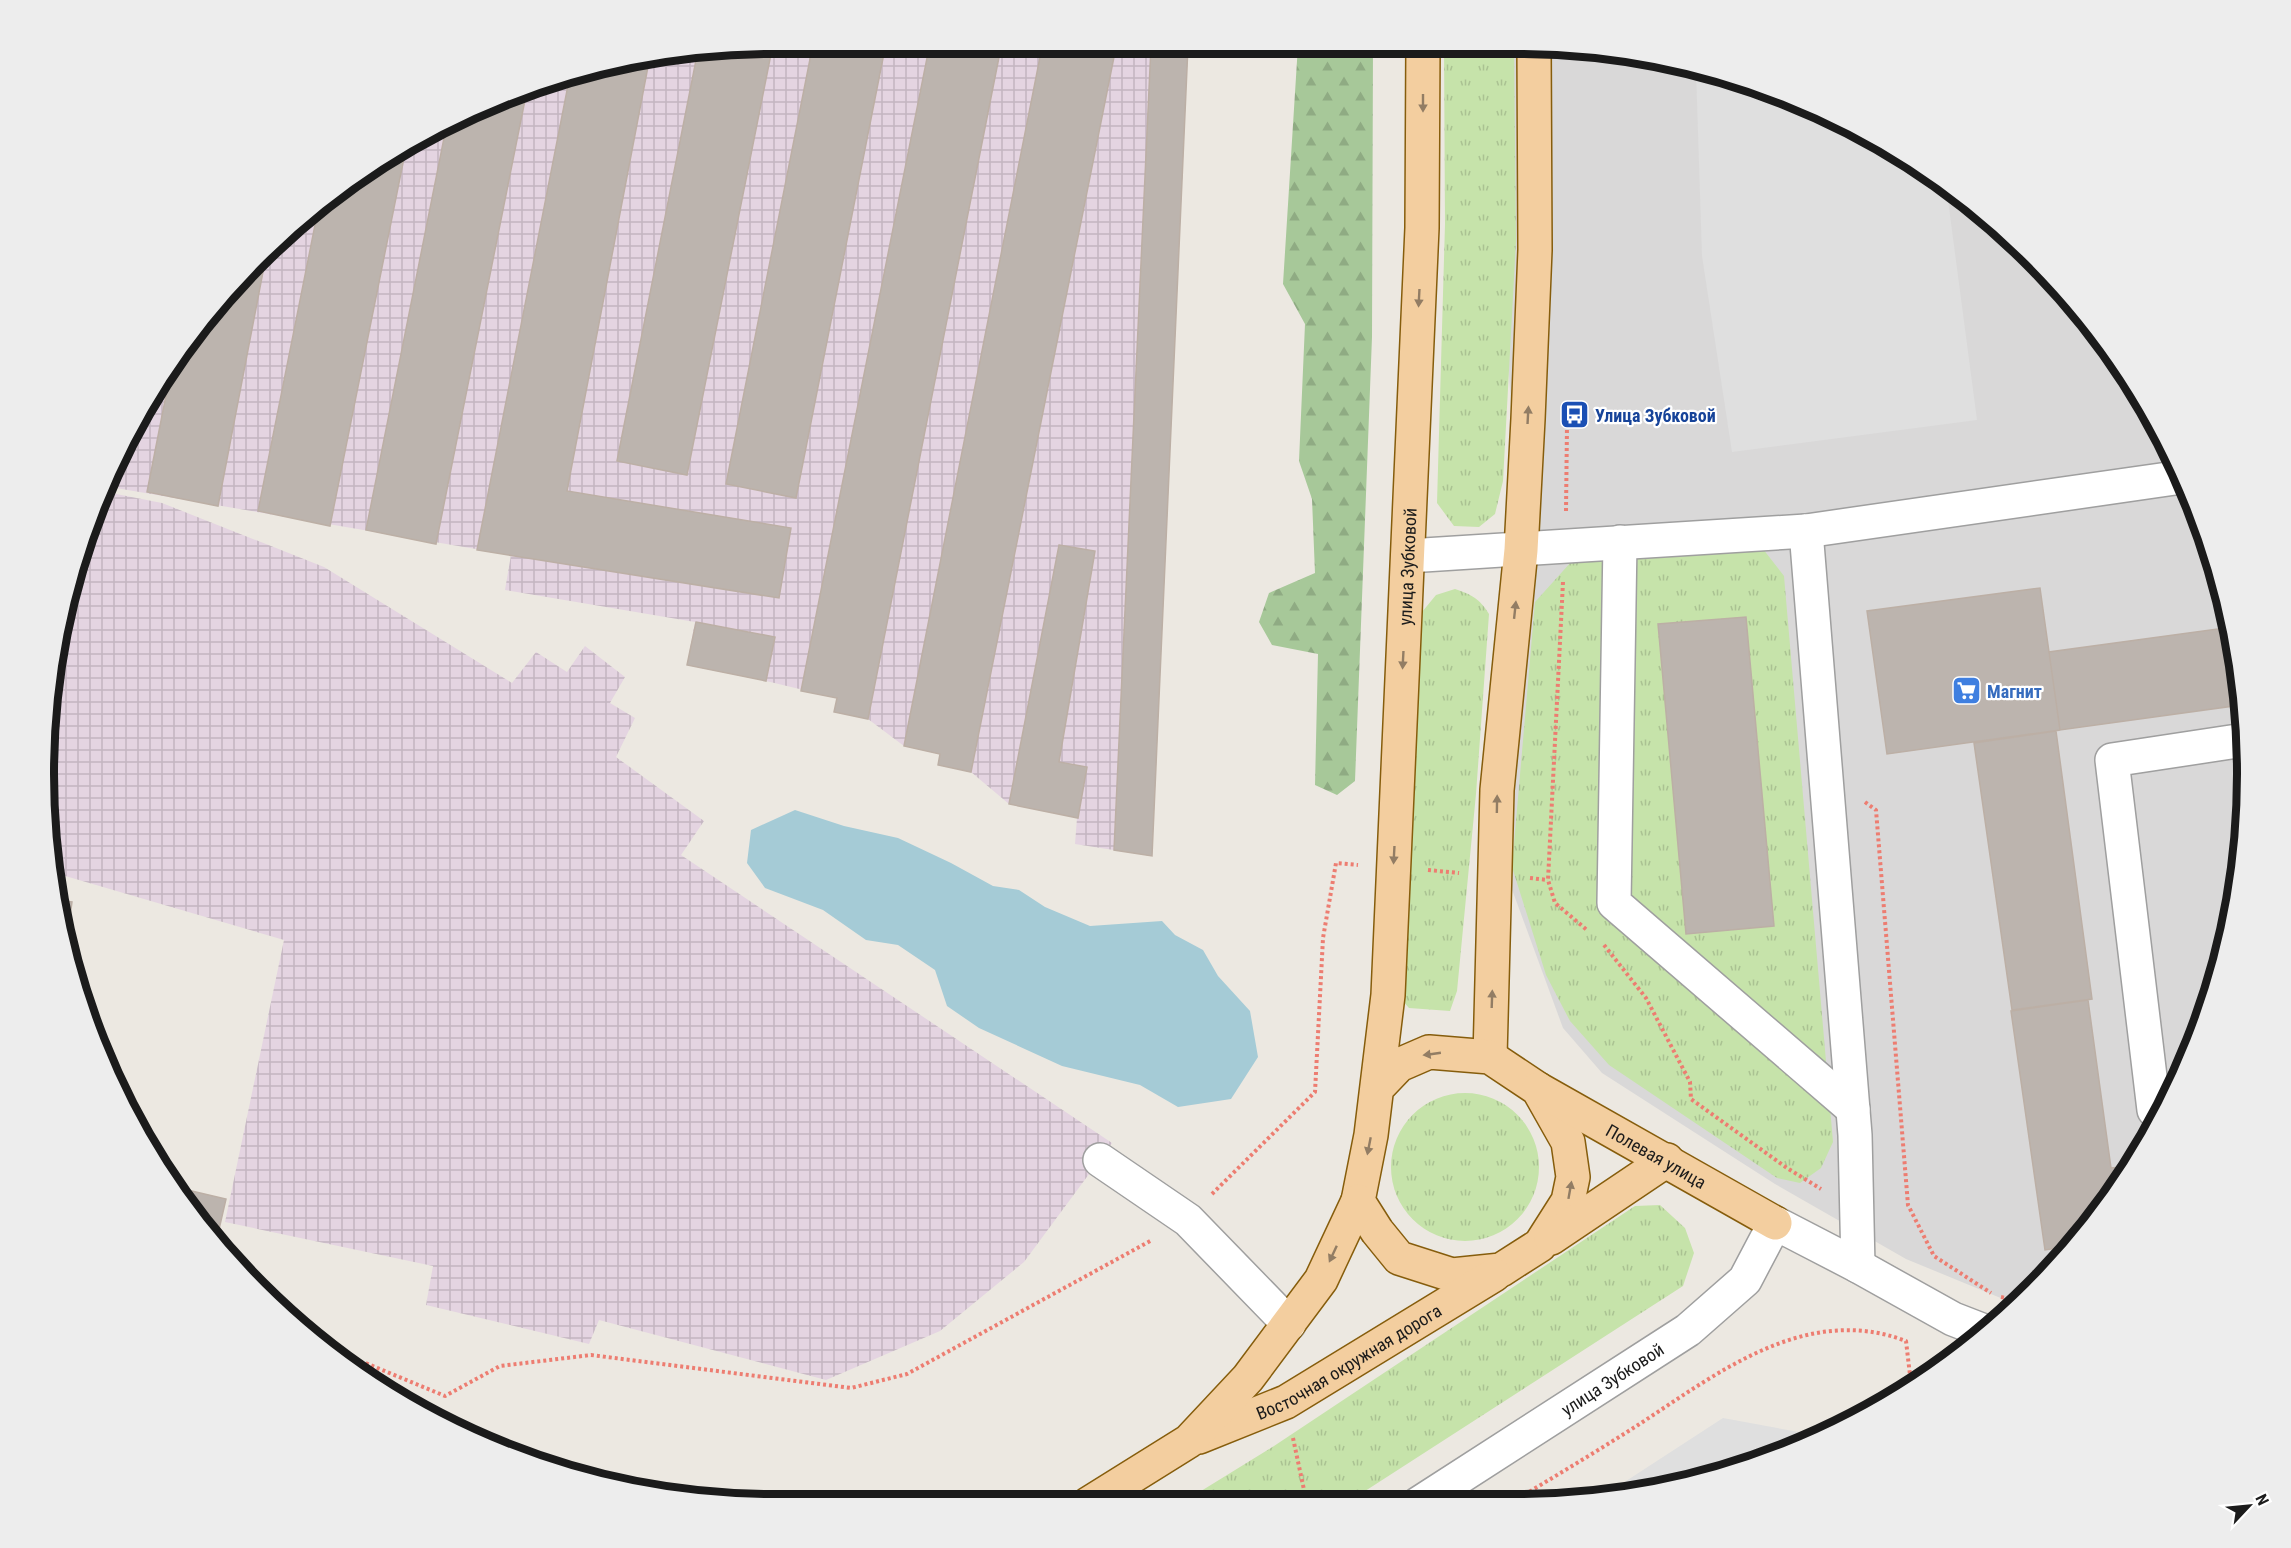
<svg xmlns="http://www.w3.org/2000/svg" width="2291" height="1548" font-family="'Roboto Condensed',sans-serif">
  <defs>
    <pattern id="industrial-grid" width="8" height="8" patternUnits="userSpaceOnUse" patternTransform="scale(1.5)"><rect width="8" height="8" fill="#e4d4e1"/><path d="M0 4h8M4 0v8" fill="none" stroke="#c3b5c0"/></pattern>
    <pattern id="grass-tufts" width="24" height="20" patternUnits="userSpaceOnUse" patternTransform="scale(1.5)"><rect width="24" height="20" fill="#c6e3aa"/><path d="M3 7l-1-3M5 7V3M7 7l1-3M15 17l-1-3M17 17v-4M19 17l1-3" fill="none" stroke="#aac292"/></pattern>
    <pattern id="forest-firs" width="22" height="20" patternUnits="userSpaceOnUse" patternTransform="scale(1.5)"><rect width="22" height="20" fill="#a7c899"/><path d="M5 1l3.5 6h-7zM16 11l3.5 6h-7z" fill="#8fab83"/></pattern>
  </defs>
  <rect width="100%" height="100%" fill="#ece8e1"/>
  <path fill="#d9d8d8" d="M 1485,44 L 1517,44 L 1659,57 L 1840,119 L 1961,194 L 2033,257 L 2124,368 L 2192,494 L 2233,631 L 2247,774 L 2234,916 L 2192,1053 L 2125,1180 L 2034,1290 L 2020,1302 L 2008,1301 L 1906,1259 L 1775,1184 L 1602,1073 L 1563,1028 L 1503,865 L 1524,585 Z"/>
  <path fill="url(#industrial-grid)" d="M 1188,46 L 1152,856 L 1075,844 L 1077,818 L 1009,804 L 971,772 L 938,765 L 940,754 L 904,746 L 868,719 L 834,712 L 837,698 L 766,681 L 687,665 L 695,622 L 505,590 L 511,555 L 104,486 L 195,329 L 292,225 L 368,167 L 540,82 L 678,50 Z
    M 101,491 L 162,503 L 324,567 L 512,683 L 536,652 L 567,672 L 585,646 L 625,677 L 610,703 L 635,718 L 616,757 L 704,821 L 681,855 L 1112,1143 L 1024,1262 L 940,1331 L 826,1380 L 599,1320 L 589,1344 L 426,1305 L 433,1266 L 225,1222 L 284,940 L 55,873 L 45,726 L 68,585 Z"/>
  <path fill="url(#grass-tufts)" d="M 1444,44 L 1514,44 L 1516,241 L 1503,481 L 1495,514 L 1479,527 L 1454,526 L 1437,503 L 1445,224 Z
    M 1763,549 L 1784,576 L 1833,1142 L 1821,1168 L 1800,1183 L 1777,1178 L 1609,1065 L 1570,1021 L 1546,975 L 1512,867 L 1535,602 L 1571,562 Z
    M 1455,589 C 1471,594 1480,599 1489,614 L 1476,794 L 1457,991 L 1450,1011 L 1409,1008 L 1401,999 L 1411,700 L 1422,612 L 1436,595 Z
    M1391 1167a74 74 0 1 1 148 0a74 74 0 1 1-148 0Z
    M 1660,1205 L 1685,1228 L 1694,1253 L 1683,1286 L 1345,1504 L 1180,1504 L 1274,1446 L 1635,1206 Z"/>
  <path fill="url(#forest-firs)" d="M 1298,45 L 1373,45 L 1372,337 L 1355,781 L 1337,795 L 1315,785 L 1318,654 L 1272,645 L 1259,622 L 1269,593 L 1315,573 L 1312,499 L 1299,461 L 1305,324 L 1283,284 Z"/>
  <path fill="#dfdfdf" d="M 1696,70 L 1840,119 L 1946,185 L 1977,420 L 1732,452 L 1702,256 Z
    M 1723,1418 L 1820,1436 L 1797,1449 L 1660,1490 L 1603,1496 Z"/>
  <path fill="#a5cbd6" d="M 795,810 L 844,826 L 898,838 L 951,863 L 993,886 L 1019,890 L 1045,907 L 1090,926 L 1162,921 L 1175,935 L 1203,950 L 1218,976 L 1250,1011 L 1258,1057 L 1231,1099 L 1178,1107 L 1140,1085 L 1062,1066 L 979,1028 L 947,1006 L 935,970 L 898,945 L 866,940 L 823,910 L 765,888 L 747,863 L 751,830 Z"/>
  <path fill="#bcb4ae" stroke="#bcafa5" stroke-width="1.5" d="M 1151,46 L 1188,46 L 1152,856 L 1114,850 Z
    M 1001,47 L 868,719 L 834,712 L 837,698 L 801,691 L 929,48 Z
    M 1042,47 L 1116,47 L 971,772 L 938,765 L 940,754 L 904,746 Z
    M 885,48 L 796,498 L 726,484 L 812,49 Z
    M 772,49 L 687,475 L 617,461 L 698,50 Z
    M 650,56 L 567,491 L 791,528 L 779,598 L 477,550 L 570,75 Z
    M 517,93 L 526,95 L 436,544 L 366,530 L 446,128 Z
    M 406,148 L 330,526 L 258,511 L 319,205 L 368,167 Z
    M 267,251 L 218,506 L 147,492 L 171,370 L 195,329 Z
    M 1059,545 L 1095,551 L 1059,762 L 1087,767 L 1078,818 L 1009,804 Z
    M 2040,588 L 2060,730 L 1887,754 L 1867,611 Z
    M 1746,617 L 1774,926 L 1686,934 L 1658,624 Z
    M 696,622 L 775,637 L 766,681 L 687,665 Z
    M 2232,627 L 2241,705 L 2060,730 L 2049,652 Z
    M 2056,731 L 2092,999 L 2012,1010 L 1974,743 Z
    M 56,900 L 72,902 L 66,944 L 58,917 Z
    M 2088,1000 L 2111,1168 L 2132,1166 L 2125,1180 L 2070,1246 L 2045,1250 L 2011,1011 Z
    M 179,1188 L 226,1199 L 217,1238 Z"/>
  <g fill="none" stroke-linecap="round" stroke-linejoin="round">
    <defs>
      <g id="minor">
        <path d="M 1806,531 L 1855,1135 L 1858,1266"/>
        <path d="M 1620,542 L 1614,903 L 1853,1109"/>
        <path d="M 1408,556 L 1806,531 L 2182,477"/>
        <path d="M 2162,1109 L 2154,1110 L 2112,760 L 2244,740"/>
        <path d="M 1100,1160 L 1188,1220 L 1289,1324"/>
        <path id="s1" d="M 1418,1504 L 1688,1330 L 1745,1280 L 1775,1223 L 1858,1266 L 1953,1319 L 1984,1331"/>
      </g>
      <g id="major">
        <path d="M 1490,1057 L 1497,790 L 1521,550 L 1528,419 L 1535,250 L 1534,45"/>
        <path id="s2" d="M 1377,1088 L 1399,1065 L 1429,1052 L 1490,1057 L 1538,1089 L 1568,1142 L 1573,1177 L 1568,1201 L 1540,1245 L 1501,1270 L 1452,1275 L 1399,1258 L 1377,1231 L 1358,1201 L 1371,1135 L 1388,995 L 1422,228 L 1423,44"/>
        <path id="s3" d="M 1538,1089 L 1775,1223"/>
        <path d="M 1551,1238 L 1667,1160"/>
        <path id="s4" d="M 1199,1437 L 1286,1402 L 1494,1275"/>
        <path d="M 1088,1504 L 1189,1441 L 1248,1378 L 1321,1280 L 1358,1201"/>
      </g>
    </defs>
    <use href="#minor" stroke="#9f9f9f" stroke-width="36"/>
    <use href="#major" stroke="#865d0c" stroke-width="36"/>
    <path stroke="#ed7d71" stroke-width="4" stroke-dasharray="3 3" stroke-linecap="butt" d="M 1566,511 L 1567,426
      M 1563,582 L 1548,880 L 1555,903 L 1587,930
      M 1865,802 L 1876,810 L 1908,1205 L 1934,1256 L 1991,1293
      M 1428,870 L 1459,873
      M 1530,878 L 1548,880
      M 1604,945 L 1646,998 L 1690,1082 L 1691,1099 L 1787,1168 L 1821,1189
      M 1212,1194 L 1315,1092 L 1323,938 L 1336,863 L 1358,865
      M 2001,1297 L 2020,1301
      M 342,1362 L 363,1362 L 445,1396 L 500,1366 L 591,1355 L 851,1388 L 907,1374 L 1152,1240
      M 1293,1438 L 1307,1504
      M 1509,1504 C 1552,1478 1596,1452 1638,1425 C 1718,1373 1806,1303 1906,1341 L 1910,1375 L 1914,1386"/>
    <use href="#minor" stroke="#fff" stroke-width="33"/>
    <use href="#major" stroke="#f3ce9f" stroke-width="33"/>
  </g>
  <defs><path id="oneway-solid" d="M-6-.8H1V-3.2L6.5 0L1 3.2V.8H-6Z" transform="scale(1.5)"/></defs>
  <g fill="#927d64">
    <use href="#oneway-solid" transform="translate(1423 103) rotate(90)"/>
    <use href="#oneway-solid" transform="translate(1419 298) rotate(93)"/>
    <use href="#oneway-solid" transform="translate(1528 415) rotate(-87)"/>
    <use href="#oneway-solid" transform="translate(1515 610) rotate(-84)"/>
    <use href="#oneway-solid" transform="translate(1403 660) rotate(93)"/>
    <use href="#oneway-solid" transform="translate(1497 804) rotate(-89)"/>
    <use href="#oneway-solid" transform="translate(1394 855) rotate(93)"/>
    <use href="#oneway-solid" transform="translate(1492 999) rotate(-88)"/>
    <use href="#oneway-solid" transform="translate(1432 1054) rotate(172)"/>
    <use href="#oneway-solid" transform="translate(1369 1146) rotate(101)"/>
    <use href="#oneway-solid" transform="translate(1570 1190) rotate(-80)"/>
    <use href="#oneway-solid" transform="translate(1333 1254) rotate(115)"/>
  </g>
  <defs>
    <symbol id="bus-square" viewBox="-11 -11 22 22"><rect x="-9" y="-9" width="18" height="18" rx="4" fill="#1a4fb4" stroke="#fff"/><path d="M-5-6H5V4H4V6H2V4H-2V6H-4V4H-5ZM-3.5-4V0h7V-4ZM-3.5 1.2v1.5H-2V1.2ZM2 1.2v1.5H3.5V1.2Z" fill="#fff"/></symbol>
    <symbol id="supermarket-square" viewBox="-11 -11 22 22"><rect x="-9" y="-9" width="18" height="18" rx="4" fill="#3f7fe0" stroke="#fff"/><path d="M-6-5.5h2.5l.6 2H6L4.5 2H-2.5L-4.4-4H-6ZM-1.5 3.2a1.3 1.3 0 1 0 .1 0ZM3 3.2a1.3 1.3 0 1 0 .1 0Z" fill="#fff"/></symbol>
  </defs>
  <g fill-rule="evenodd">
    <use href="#bus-square" x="1558" y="398" width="33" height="33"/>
    <use href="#supermarket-square" x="1950" y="674" width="33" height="33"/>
  </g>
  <g text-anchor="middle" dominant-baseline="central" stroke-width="4.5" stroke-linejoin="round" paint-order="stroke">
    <g font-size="18" font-weight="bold" fill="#164399" stroke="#fff" text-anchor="start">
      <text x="1595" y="415">Улица Зубковой</text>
    </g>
    <g font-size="18" fill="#1b1b1b" stroke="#fff">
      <text stroke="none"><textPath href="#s2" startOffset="1215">улица Зубковой</textPath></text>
      <text stroke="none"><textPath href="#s3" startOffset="136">Полевая улица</textPath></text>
      <text stroke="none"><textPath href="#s4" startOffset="168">Восточная окружная дорога</textPath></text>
      <text stroke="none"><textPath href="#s1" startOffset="231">улица Зубковой</textPath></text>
    </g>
    <g font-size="18" font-weight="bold" fill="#366cbe" stroke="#fff" text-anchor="start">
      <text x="1987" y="691">Магнит</text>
    </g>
  </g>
  <path d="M0 0H2291V1548H0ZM774 54H1517A720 720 0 0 1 2237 774V774A720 720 0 0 1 1517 1494H774A720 720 0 0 1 54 774V774A720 720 0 0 1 774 54Z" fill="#ededed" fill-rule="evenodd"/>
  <path fill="none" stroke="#1b1b1b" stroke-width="8" d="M774 54H1517A720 720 0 0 1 2237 774V774A720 720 0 0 1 1517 1494H774A720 720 0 0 1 54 774V774A720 720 0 0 1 774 54Z"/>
  <g transform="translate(2249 1506) rotate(64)" stroke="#ffffff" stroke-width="4.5" paint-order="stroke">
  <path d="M0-4.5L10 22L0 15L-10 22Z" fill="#1b1b1b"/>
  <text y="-9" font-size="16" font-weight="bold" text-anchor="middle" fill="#1b1b1b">N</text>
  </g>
</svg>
